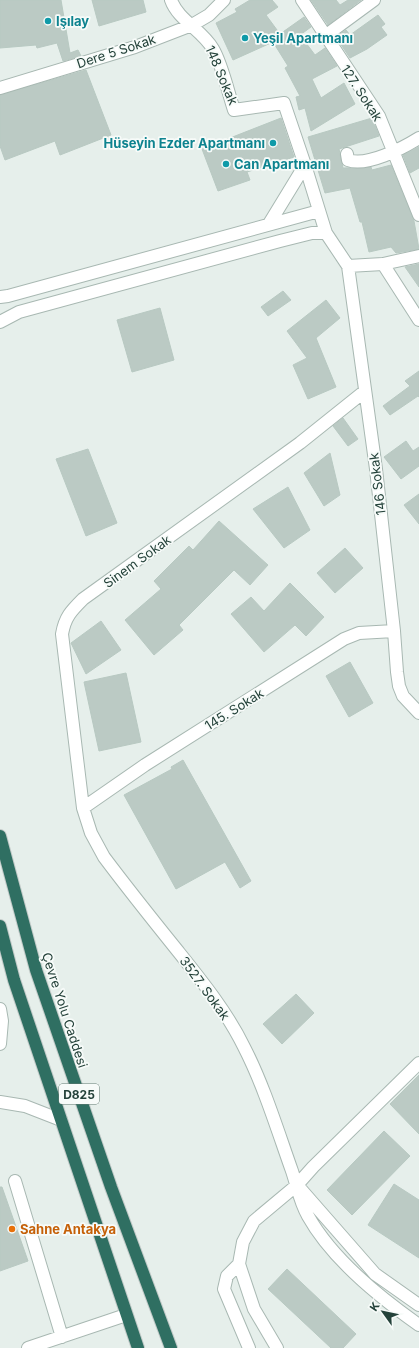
<svg xmlns="http://www.w3.org/2000/svg" width="419" height="1348" font-family="Inter,sans-serif">
  <rect width="100%" height="100%" fill="#e6efeb"/>
  <path fill="#bbcac4" stroke="#b8c9c2" d="M 0,0 L 61,0 L 70,53 L 78,50 L 81,56 L 63,61 L 57,43 L 37,48 L 36,45 L 0,48 Z
    M 92,0 L 143,0 L 146,12 L 99,26 Z
    M 250,0 L 272,0 L 278,7 L 266,15 L 280,34 L 304,17 L 311,27 L 300,35 L 315,55 L 325,48 L 337,66 L 312,79 L 321,98 L 344,83 L 355,104 L 311,131 L 305,108 L 299,110 L 296,97 L 300,96 L 285,68 L 288,66 L 273,42 L 233,60 L 216,23 L 237,12 L 235,9 Z
    M 311,0 L 336,0 L 340,5 L 348,0 L 361,0 L 328,25 Z
    M 378,15 L 385,24 L 381,27 L 387,35 L 367,49 L 350,58 L 336,37 L 346,30 L 350,35 Z
    M 86,70 L 111,135 L 60,155 L 55,141 L 5,160 L 0,146 L 0,95 Z
    M 281,118 L 294,157 L 247,172 L 250,180 L 218,191 L 202,149 Z
    M 372,118 L 379,136 L 339,149 L 343,168 L 371,167 L 372,170 L 391,165 L 414,221 L 419,249 L 396,253 L 391,247 L 369,252 L 362,222 L 360,222 L 350,188 L 325,193 L 308,137 Z
    M 419,147 L 419,168 L 410,173 L 403,155 Z
    M 419,264 L 419,287 L 405,267 Z
    M 283,291 L 291,300 L 268,316 L 261,307 Z
    M 326,300 L 340,318 L 316,338 L 336,387 L 308,399 L 293,365 L 307,358 L 287,331 Z
    M 160,308 L 174,360 L 132,372 L 117,320 Z
    M 419,371 L 419,397 L 418,396 L 390,415 L 383,406 L 410,386 L 405,381 Z
    M 343,418 L 358,439 L 348,446 L 333,426 Z
    M 406,441 L 413,451 L 419,447 L 419,466 L 401,479 L 384,457 Z
    M 88,449 L 117,523 L 86,536 L 56,459 Z
    M 330,453 L 340,495 L 324,506 L 304,473 Z
    M 288,487 L 310,530 L 284,548 L 253,509 Z
    M 419,494 L 419,524 L 404,505 Z
    M 219,521 L 268,565 L 250,585 L 234,570 L 179,625 L 183,630 L 154,655 L 125,620 L 161,589 L 154,581 L 189,546 L 193,550 Z
    M 345,548 L 363,568 L 335,593 L 317,573 Z
    M 290,583 L 324,617 L 306,636 L 295,625 L 264,652 L 231,614 L 251,597 L 264,611 Z
    M 101,621 L 121,650 L 86,674 L 71,643 Z
    M 350,662 L 373,703 L 349,717 L 326,676 Z
    M 126,673 L 141,742 L 99,751 L 84,682 Z
    M 183,760 L 251,881 L 240,888 L 225,862 L 176,889 L 124,795 L 172,769 L 171,767 Z
    M 296,994 L 314,1013 L 282,1044 L 263,1024 Z
    M 419,1075 L 419,1134 L 390,1104 Z
    M 384,1131 L 410,1156 L 352,1215 L 327,1190 Z
    M 394,1184 L 419,1200 L 419,1258 L 368,1225 Z
    M 0,1187 L 2,1187 L 28,1261 L 0,1271 Z
    M 287,1269 L 356,1334 L 343,1348 L 331,1348 L 268,1289 Z"/>
  <g fill="none" stroke-linecap="round" stroke-linejoin="round">
    <defs>
      <path id="minor" d="M 171,0 C 178,20 202,30 213,49 C 222,64 228,92 234,110 L 284,103 L 305,165 L 326,233 L 348,266 L 376,469 L 394,631 L 397,672 L 399,686 L 403,696 L 419,713
        M 302,0 L 379,116 L 419,215
        M 325,36 L 374,0
        M 0,88 L 135,47 L 192,25 L 209,15 L 224,0
        M 347,154 L 348,160 C 367,167 403,148 419,138
        M 269,224 L 305,165
        M 383,264 L 419,320
        M 348,266 L 383,264 L 419,256
        M 0,297 L 8,296 L 319,211
        M 0,322 L 19,312 L 280,241 L 312,233 L 326,233
        M 365,391 L 300,443 L 83,599 C 71,611 65,617 62,634 L 83,808 L 91,833 L 104,857 C 128,889 152,919 177,950 C 201,980 227,1012 244,1047 C 264,1086 277,1129 292,1171 C 297,1186 300,1202 308,1216 C 332,1259 379,1297 419,1325
        M 83,808 L 145,765 L 344,639 L 359,633 L 394,631
        M 0,1009 L 2,1021 L 0,1044
        M 0,1102 L 25,1106 L 61,1120
        M 15,1181 L 62,1337
        M 298,1186 L 375,1274 L 419,1305
        M 239,1264 L 227,1276 L 224,1289 L 249,1348
        M 28,1348 L 126,1315
        M 277,1348 L 254,1309 L 239,1264 L 243,1242 L 254,1221 L 297,1185 L 313,1167 L 419,1063"/>
      <path id="highway" d="M 0,836 L 36,970 L 111,1187 L 171,1348
        M 0,926 L 14,980 L 138,1348"/>
    </defs>
    <use href="#minor" stroke="#a8b8b2" stroke-width="14"/>
    <use href="#highway" stroke="#c2cac8" stroke-width="14"/>
    <use href="#minor" stroke="#fff" stroke-width="12"/>
    <use href="#highway" stroke="#2f6f62" stroke-width="12"/>
  </g>
  <g fill="#0f9aa8" stroke="#f7fbf9" stroke-width="1.5">
    <circle cx="48" cy="21" r="4"/>
    <circle cx="245" cy="38" r="4"/>
    <circle cx="273" cy="143" r="4"/>
    <circle cx="226" cy="164" r="4"/>
  </g>
  <circle fill="#e8710a" stroke="#f7fbf9" stroke-width="1.5" cx="12" cy="1229" r="4"/>
  <g text-anchor="middle" dominant-baseline="central" stroke-width="3.5" stroke-linejoin="round" paint-order="stroke">
    <rect fill="#f7fbf9" stroke="#637a73" stroke-width="1" x="59" y="1084" width="40" height="20" rx="3"/>
    <g font-size="12" font-weight="bold" fill="#24423a">
      <text x="79" y="1094">D825</text>
    </g>
    <g font-size="13" font-weight="bold" fill="#0d838f" stroke="#f7fbf9" text-anchor="start">
      <text x="56" y="21">Işılay</text>
      <text x="253" y="38">Yeşil Apartmanı</text>
      <text x="265" y="143" text-anchor="end">Hüseyin Ezder Apartmanı</text>
      <text x="234" y="164">Can Apartmanı</text>
    </g>
    <g font-size="13" fill="#24423a" stroke="#f7fbf9">
      <text transform="translate(116 51) rotate(-18)">Dere 5 Sokak</text>
      <text transform="translate(222 75) rotate(67)">148 Sokak</text>
      <text transform="translate(362 93) rotate(57)">127. Sokak</text>
      <text transform="translate(377 484) rotate(-97)">146 Sokak</text>
      <text transform="translate(137 561) rotate(-36)">Sinem Sokak</text>
      <text transform="translate(234 709) rotate(-32)">145. Sokak</text>
      <text transform="translate(205 988) rotate(54)">3527. Sokak</text>
      <text transform="translate(65 1010) rotate(72)">Çevre Yolu Caddesi</text>
    </g>
    <g font-size="13" font-weight="bold" fill="#c56008" stroke="#f7fbf9" text-anchor="start">
      <text x="20" y="1229">Sahne Antakya</text>
    </g>
  </g>
  <g transform="translate(383 1312) rotate(303)" stroke="#f7fbf9" stroke-width="3" paint-order="stroke">
  <path d="M0-3L7 15L0 10L-7 15Z" fill="#24423a"/>
  <text y="-6" font-size="11" font-weight="bold" text-anchor="middle" fill="#24423a">K</text>
  </g>
</svg>
